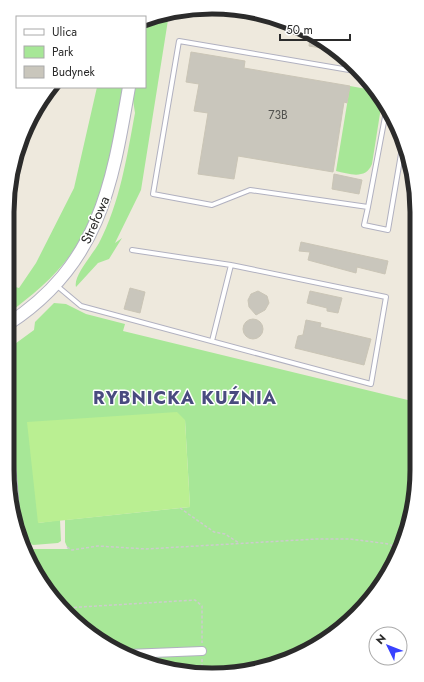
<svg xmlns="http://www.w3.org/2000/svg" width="424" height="682" font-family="Jost,sans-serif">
  <rect width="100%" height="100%" fill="#eee9dd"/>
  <path fill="#a7e797" d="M 171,14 L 170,20 L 168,20 L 141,190 L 115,243 L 122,238 L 109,259 L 98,263 L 76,287 C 73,276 93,254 99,243 C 120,203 127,156 135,113 L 133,100 L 135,87 L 145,87 L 145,30 L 147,22 Z
    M 350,86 L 372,90 L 382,101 L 372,164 C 366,180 349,174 336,171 Z
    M 97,87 L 125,87 C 113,142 105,200 75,248 C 58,275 32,295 8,314 L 8,285 L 19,288 L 36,263 L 74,188 Z
    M 54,303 L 66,304 L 86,314 L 125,324 L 123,331 L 416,402 L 415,497 L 401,548 L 374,595 L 326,641 L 265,668 L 199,675 L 146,664 L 87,632 L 42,584 L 24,549 L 68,549 L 65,542 L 65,520 L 190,507 L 185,420 L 38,523 L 60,520 L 61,541 L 58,543 L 33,545 L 18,535 L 7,470 L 8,349 L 34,330 L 35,322 Z"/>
  <path fill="#baef92" d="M 177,412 L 185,420 L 190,507 L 38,523 L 27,422 Z"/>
  <path fill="#c9c6bc" stroke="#cac5b6" d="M 310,36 L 334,48 L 333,50 L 309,46 Z
    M 191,52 L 245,61 L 244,68 L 350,86 L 347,103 L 344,102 L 333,172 L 238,156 L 234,179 L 198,174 L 208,113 L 194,111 L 199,84 L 186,82 Z
    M 334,174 L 362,180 L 359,194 L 332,189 Z
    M 301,242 L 388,261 L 385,274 L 357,267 L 356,273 L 308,260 L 310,252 L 299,251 Z
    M 130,288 L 145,292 L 140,313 L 124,309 Z
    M 258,291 L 267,296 L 269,303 L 265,310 L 256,315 L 249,307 L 248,300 L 251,294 Z
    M 310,291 L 342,298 L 338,313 L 327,311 L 327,308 L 307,303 Z
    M243 329a10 10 0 1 1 20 0a10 10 0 1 1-20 0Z
    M 306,320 L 321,323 L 320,327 L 371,339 L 364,365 L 295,348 L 298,336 L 303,335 Z"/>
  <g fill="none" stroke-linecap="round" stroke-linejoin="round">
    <defs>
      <path id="lane" d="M 355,71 L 179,41 L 153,194 L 212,205 L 250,190 L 368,207 L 364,225 L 388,230 L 403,142
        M 368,207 L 387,106
        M 56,285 L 81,306 L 371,384 L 386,297 L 231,265 L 132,250
        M 212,341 L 231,265"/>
      <path id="street" d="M 7,420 L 17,531
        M 127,654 L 202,651"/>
      <path id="secondary" d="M 8,324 C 99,265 112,186 129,87"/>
    </defs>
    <use href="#lane" stroke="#b1b1c0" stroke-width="6"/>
    <use href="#street" stroke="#b1b1c0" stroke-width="10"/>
    <use href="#secondary" stroke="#b1b1c0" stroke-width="14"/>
    <path stroke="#ccc" stroke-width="1.5" stroke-dasharray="3 2" stroke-linecap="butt" d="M 180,508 L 214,532 L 225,534 L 239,543
      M 67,547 L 72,550 L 98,546 L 146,549 L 316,539 L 350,539 L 389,544 L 400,550
      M 64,608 L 195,600 L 202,606 L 202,643
      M 202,659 L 202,674"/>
    <use href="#lane" stroke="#fff" stroke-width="4"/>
    <use href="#street" stroke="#fff" stroke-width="8"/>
    <use href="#secondary" stroke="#fff" stroke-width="12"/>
  </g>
  <g text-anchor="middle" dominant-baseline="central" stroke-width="3" stroke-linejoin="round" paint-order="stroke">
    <g font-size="12" fill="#52524f">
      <text x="278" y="115">73B</text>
    </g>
    <g font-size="14" fill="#2b2b2b" stroke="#fff">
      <text transform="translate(95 220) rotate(-66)">Strefowa</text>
    </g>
    <g font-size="18" font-weight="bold" letter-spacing="1" fill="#494b7f" stroke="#fff">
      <text x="185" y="398">RYBNICKA KUŹNIA</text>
    </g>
  </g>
  <path d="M0 0H424V682H0ZM212 14H212A198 198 0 0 1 410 212V470A198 198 0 0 1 212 668H212A198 198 0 0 1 14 470V212A198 198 0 0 1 212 14Z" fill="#fff" fill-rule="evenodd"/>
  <path fill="none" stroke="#2b2b2b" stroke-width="5" d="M212 14H212A198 198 0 0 1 410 212V470A198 198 0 0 1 212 668H212A198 198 0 0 1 14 470V212A198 198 0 0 1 212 14Z"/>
  <rect x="16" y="16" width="130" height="72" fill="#ffffff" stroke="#aaaaaa"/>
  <rect x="24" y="29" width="20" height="6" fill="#ffffff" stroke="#aaaaaa"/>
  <text x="52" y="36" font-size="12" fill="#2b2b2b">Ulica</text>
  <rect x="24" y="46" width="20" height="12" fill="#a7e797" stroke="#aaaaaa"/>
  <text x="52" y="56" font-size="12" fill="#2b2b2b">Park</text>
  <rect x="24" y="66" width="20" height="12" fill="#c9c6bc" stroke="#aaaaaa"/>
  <text x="52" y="76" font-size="12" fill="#2b2b2b">Budynek</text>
  <g transform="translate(388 646) rotate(313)"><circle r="19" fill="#ffffff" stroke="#aaaaaa"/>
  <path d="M0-3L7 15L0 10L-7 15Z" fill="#3942ff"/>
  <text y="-6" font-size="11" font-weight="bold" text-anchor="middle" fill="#2b2b2b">N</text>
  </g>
  <path d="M280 34v6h70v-6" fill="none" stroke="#2b2b2b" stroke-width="2"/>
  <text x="286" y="34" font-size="12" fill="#2b2b2b" stroke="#ffffff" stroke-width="3" paint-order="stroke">50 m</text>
</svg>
